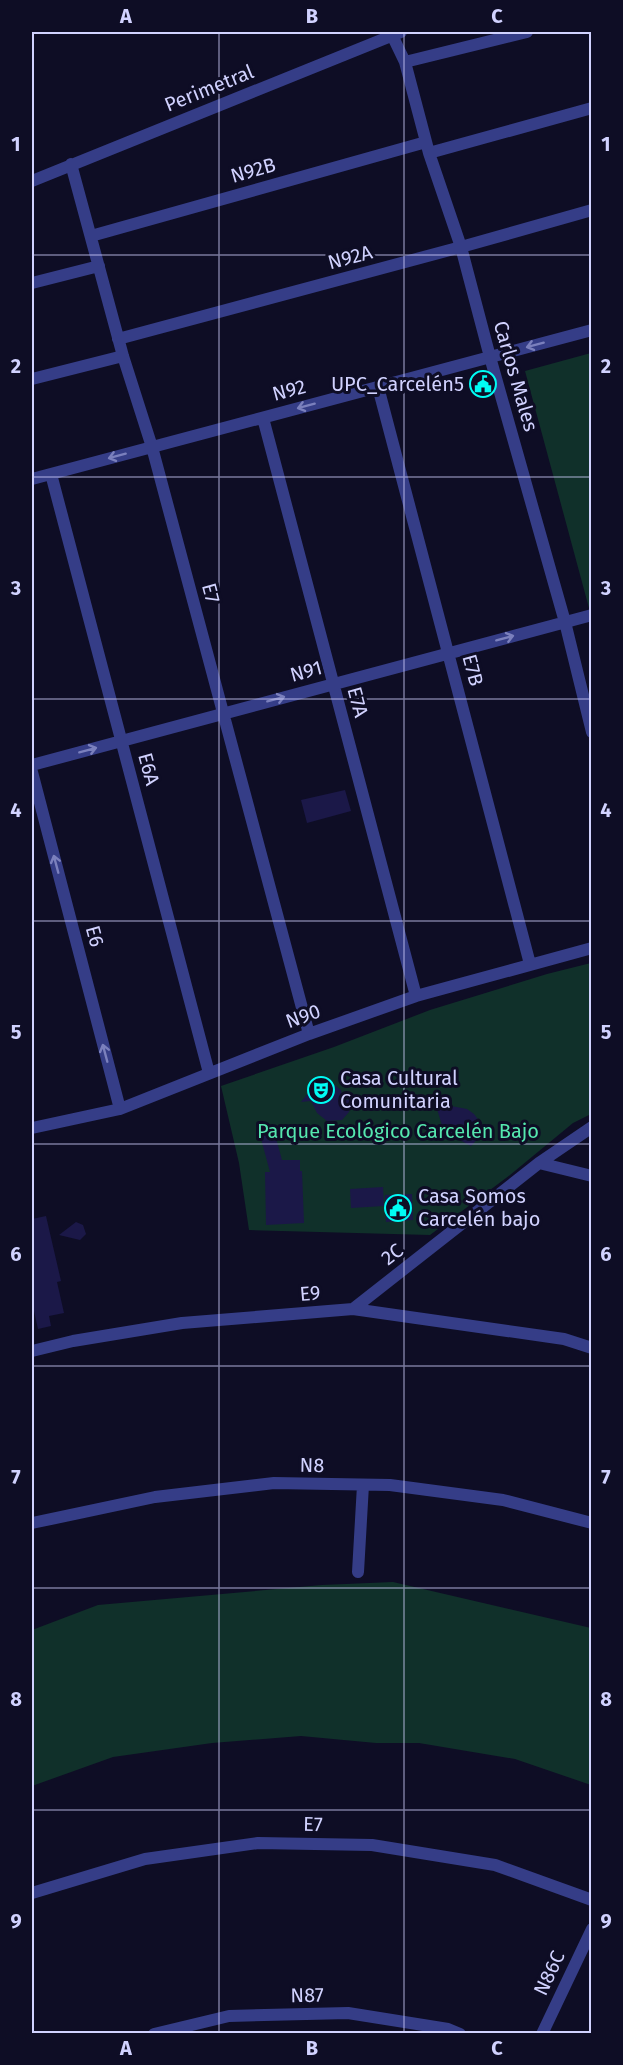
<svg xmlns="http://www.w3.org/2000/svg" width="623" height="2065" font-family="'Fira Sans',sans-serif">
  <rect width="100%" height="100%" fill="#0e0d25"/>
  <path fill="#10302a" d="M 591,353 L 592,607 L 589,608 L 525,371 Z
    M 591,963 L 591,1114 L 573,1123 L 510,1175 L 430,1235 L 249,1230 L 239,1163 L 221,1086 L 334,1047 L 430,1010 L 547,974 Z
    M 393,1582 L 591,1628 L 591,1785 L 515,1759 L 419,1743 L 376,1743 L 301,1736 L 212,1743 L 113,1757 L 32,1786 L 32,1630 L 98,1605 L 322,1585 Z"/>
  <path fill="#1b1848" d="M 345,790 L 351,811 L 307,823 L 301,800 Z
    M 324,1082 L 336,1086 L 341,1090 L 343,1100 L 352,1099 L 349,1112 L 342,1120 L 327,1121 L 317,1113 L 311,1101 L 301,1102 L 313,1087 Z
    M 451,1106 L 467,1109 L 474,1114 L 486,1130 L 471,1146 L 444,1132 L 437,1109 Z
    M 274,1131 L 282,1160 L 300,1160 L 300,1171 L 302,1171 L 304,1223 L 266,1225 L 265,1172 L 270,1172 L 260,1135 Z
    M 383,1187 L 384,1206 L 351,1208 L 350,1189 Z
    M 412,1194 L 413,1220 L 386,1222 L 385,1195 Z
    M 46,1216 L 61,1281 L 57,1282 L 64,1313 L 49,1316 L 51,1326 L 38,1329 L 32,1302 L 32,1219 Z
    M 76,1222 L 83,1225 L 86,1234 L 80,1240 L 59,1235 Z"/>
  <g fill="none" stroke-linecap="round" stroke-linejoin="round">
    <path stroke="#353d87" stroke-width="12" d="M 392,35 L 405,62 L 429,153 L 461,247 L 490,357 L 565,622 L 592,732
      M 405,62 L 527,32
      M 429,153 L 592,108
      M 71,164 L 123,356 L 152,447 L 309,1034
      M 32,181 L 401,32
      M 91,236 L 426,142
      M 32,283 L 99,266
      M 118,339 L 461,247 L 592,210
      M 32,379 L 123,356
      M 378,387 L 530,964
      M 263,418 L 416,996
      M 51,474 L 209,1073
      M 32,479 L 592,330
      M 32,765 L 592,615
      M 32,772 L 120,1109
      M 32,1128 L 120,1109 L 309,1034 L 416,996 L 592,948
      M 539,1163 L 592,1176
      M 353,1309 L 539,1163 L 592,1127
      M 32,1351 L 73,1341 L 182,1323 L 353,1309 L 564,1339 L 592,1348
      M 32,1523 L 155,1497 L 274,1483 L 390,1485 L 503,1500 L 592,1523
      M 358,1572 L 363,1485
      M 32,1893 L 145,1859 L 258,1843 L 372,1845 L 495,1865 L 592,1900
      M 154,2034 L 229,2016 L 348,2013 L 448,2029 L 460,2034
      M 542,2034 L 592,1929"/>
  </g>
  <defs><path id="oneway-shaft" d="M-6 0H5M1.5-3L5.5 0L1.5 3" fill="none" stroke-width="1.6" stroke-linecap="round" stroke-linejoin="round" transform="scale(1.5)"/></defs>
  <g stroke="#7b80bd">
    <use href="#oneway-shaft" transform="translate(535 345) rotate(165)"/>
    <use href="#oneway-shaft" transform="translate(306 406) rotate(165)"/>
    <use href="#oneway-shaft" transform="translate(117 456) rotate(165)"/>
    <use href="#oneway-shaft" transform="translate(505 638) rotate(-15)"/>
    <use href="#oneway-shaft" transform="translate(276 699) rotate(-15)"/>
    <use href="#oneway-shaft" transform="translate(88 750) rotate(-15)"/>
    <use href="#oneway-shaft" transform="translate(56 864) rotate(-105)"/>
    <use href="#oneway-shaft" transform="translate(105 1053) rotate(-105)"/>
  </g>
  <path fill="none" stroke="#d1d2ff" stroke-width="1.5" stroke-opacity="0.55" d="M 219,32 L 219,2034M 404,32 L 404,2034M 32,255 L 592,255M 32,477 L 592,477M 32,699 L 592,699M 32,921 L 592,921M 32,1144 L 592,1144M 32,1366 L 592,1366M 32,1588 L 592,1588M 32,1810 L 592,1810"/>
  <defs>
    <symbol id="civic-ring" viewBox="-11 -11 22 22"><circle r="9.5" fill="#0e0d25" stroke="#00fcf4" stroke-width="1.5"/><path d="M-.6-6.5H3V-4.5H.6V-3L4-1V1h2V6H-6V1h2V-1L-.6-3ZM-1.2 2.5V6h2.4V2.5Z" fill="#00fcf4"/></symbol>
    <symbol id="theatre-ring" viewBox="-11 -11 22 22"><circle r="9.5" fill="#0e0d25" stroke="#00fcf4" stroke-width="1.5"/><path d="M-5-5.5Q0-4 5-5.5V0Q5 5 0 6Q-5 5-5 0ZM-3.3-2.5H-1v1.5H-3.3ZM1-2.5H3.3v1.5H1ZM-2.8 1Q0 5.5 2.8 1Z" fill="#00fcf4"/></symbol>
  </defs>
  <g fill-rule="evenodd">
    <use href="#civic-ring" x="468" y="369" width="30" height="30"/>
    <use href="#theatre-ring" x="306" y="1075" width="30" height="30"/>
    <use href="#civic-ring" x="383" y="1193" width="30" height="30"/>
  </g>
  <g text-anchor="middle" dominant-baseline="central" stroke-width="6" stroke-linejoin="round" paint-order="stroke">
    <g font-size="20" fill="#d1d2ff" stroke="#0e0d25">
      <text transform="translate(209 88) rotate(-22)">Perimetral</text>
      <text transform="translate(253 170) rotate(-16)">N92B</text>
      <text transform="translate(350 257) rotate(-15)">N92A</text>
      <text transform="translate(516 376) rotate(74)">Carlos Males</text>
      <text transform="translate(289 390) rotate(-15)">N92</text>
      <text transform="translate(211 593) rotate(75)">E7</text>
      <text transform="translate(473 670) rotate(75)">E7B</text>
      <text transform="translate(306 671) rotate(-15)">N91</text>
      <text transform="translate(358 702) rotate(75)">E7A</text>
      <text transform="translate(149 769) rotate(75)">E6A</text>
      <text transform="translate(95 936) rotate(75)">E6</text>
      <text transform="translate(303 1016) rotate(-20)">N90</text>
      <text transform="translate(392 1254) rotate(-38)">2C</text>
      <text transform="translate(310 1293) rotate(-5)">E9</text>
      <text transform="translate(312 1465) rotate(1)">N8</text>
      <text transform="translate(313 1824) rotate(1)">E7</text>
      <text transform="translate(549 1973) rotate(-65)">N86C</text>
      <text transform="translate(307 1995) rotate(-1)">N87</text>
    </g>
    <g font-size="20" fill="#d1d2ff" stroke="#0e0d25" text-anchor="start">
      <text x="464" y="384" text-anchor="end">UPC_Carcelén5</text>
      <text x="340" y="1078">Casa Cultural<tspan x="340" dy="23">Comunitaria</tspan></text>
      <text x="418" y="1196">Casa Somos<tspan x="418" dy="23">Carcelén bajo</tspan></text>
    </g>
    <g font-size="20" fill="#55e7af" stroke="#0e0d25">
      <text x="398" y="1131">Parque Ecológico Carcelén Bajo</text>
    </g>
  </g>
  <rect width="623" height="2065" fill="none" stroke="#0e0d25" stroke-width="66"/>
  <rect x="33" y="33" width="557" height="1999" fill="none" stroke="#d1d2ff" stroke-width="2"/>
  <g font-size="20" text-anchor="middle" font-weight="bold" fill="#d1d2ff">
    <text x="126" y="23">A</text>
    <text x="312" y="23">B</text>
    <text x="497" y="23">C</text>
    <text x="16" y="151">1</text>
    <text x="606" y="151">1</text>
    <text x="16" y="373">2</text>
    <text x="606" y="373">2</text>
    <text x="16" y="595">3</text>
    <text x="606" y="595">3</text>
    <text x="16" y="817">4</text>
    <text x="606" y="817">4</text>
    <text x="16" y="1039">5</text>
    <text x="606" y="1039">5</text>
    <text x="16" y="1261">6</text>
    <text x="606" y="1261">6</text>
    <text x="16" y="1484">7</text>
    <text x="606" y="1484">7</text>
    <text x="16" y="1706">8</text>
    <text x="606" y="1706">8</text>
    <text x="16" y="1928">9</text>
    <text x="606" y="1928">9</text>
    <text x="126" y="2055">A</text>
    <text x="312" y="2055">B</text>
    <text x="497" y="2055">C</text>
  </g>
</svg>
